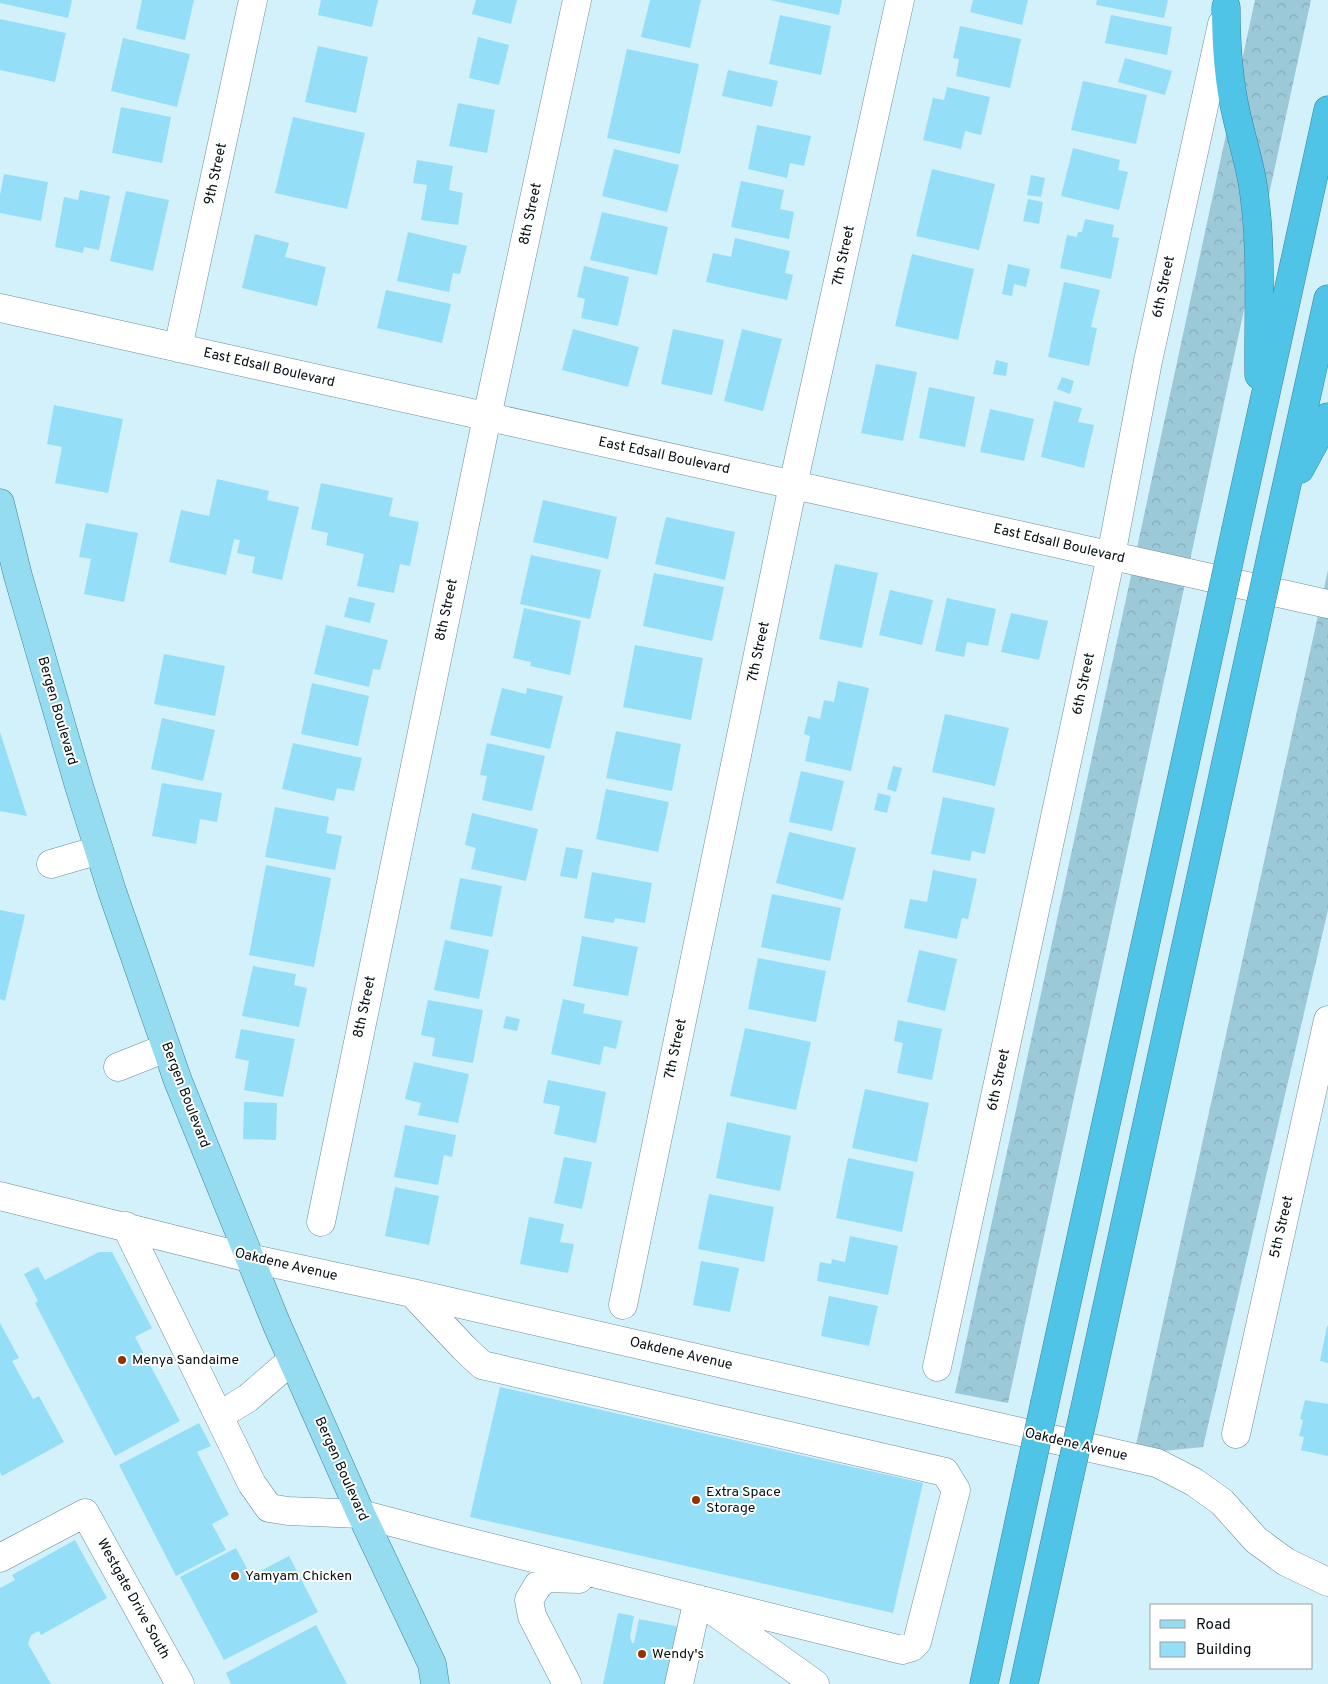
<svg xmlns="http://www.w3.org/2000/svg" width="1328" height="1684" font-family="Overpass,sans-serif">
  <defs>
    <pattern id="forest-crowns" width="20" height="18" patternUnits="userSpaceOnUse" patternTransform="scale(1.25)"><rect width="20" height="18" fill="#9cc9d8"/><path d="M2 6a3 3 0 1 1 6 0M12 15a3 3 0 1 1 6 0" fill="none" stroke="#85abb8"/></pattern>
  </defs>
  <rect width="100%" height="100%" fill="#d3f1fb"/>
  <path fill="url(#forest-crowns)" d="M 1255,0 L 1311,0 L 1008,1403 L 955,1393 Z
    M 1328,570 L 1328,910 L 1203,1447 L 1134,1454 Z"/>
  <path fill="#94def7" d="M 0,0 L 72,0 L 68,18 L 0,3 Z
    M 142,0 L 194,0 L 185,40 L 136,29 Z
    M 321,0 L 378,0 L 372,27 L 318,15 Z
    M 476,0 L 517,0 L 511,24 L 472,14 Z
    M 650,0 L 701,0 L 690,48 L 641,37 Z
    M 770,0 L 842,0 L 839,15 Z
    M 973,0 L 1028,0 L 1022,25 L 970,12 Z
    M 1097,0 L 1168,0 L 1164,18 L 1096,5 Z
    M 780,15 L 831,26 L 821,75 L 769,64 Z
    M 1111,15 L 1172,27 L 1167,55 L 1105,43 Z
    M 0,19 L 66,33 L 55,82 L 0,70 Z
    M 960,26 L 1021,39 L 1010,88 L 956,76 L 959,59 L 953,58 Z
    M 478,37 L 509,45 L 499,85 L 469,78 Z
    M 123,38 L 190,54 L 177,107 L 111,91 Z
    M 318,46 L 368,57 L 356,113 L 305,102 Z
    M 627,49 L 699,64 L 680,154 L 607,138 Z
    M 1125,58 L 1172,71 L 1165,95 L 1118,82 Z
    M 728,70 L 778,81 L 772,107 L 722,96 Z
    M 1083,81 L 1147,95 L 1136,144 L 1071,130 Z
    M 947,87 L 990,97 L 981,135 L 965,131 L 961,149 L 923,140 L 933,98 L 944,100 Z
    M 458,103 L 495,110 L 487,153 L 449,146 Z
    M 121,107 L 171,117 L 162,163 L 112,153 Z
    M 293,117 L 365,133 L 347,209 L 275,193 Z
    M 757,125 L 811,136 L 804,166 L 790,163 L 787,178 L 748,169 Z
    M 1073,148 L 1120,160 L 1118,170 L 1128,172 L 1119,210 L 1061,196 Z
    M 614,149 L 679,165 L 667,212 L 602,196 Z
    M 417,160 L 453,166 L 449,190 L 463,193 L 458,225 L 421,220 L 427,185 L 413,183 Z
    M 932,169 L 995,184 L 979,250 L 916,236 Z
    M 4,174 L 48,182 L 41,221 L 0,213 L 0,195 Z
    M 1031,175 L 1045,178 L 1041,197 L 1027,195 Z
    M 741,181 L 784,190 L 780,209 L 794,212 L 789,239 L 731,227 Z
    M 80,190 L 110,196 L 99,250 L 84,247 L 83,253 L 55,247 L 64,197 L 78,200 Z
    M 126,191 L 169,200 L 153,271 L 110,261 Z
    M 1028,199 L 1043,202 L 1039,224 L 1023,221 Z
    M 602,212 L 668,227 L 657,275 L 590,260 Z
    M 1085,219 L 1114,225 L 1112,237 L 1119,238 L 1111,279 L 1060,268 L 1067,235 L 1077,237 L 1078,232 L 1082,232 Z
    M 408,232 L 467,246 L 460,274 L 453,273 L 449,292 L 397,281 Z
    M 255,234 L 289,243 L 285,257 L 326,267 L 317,306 L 242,288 Z
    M 735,238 L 790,251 L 785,273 L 793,275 L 787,300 L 706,282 L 713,253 L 731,257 Z
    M 912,254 L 974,269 L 958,340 L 895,326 Z
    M 1008,264 L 1030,269 L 1026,287 L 1014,284 L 1012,296 L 1002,294 Z
    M 584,266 L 629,277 L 618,326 L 581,318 L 585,299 L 577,297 Z
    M 1064,282 L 1100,290 L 1091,327 L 1097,328 L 1089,366 L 1048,357 Z
    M 386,290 L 451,304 L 442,343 L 377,328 Z
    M 573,329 L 639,347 L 628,387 L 562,370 Z
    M 673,329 L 724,340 L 712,395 L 661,384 Z
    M 742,329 L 782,339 L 763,411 L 724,401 Z
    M 996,360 L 1008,363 L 1006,376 L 993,374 Z
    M 876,364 L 917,372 L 903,441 L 861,433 Z
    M 1062,377 L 1074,381 L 1070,394 L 1057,389 Z
    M 929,387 L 975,397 L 965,447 L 919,438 Z
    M 1054,401 L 1082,408 L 1078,422 L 1094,425 L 1084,468 L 1041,457 Z
    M 54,405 L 123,419 L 108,493 L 55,483 L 62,447 L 47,444 Z
    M 990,409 L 1034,419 L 1024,461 L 980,452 Z
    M 217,479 L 269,491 L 267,500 L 299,507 L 282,580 L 252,573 L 255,557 L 237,553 L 240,540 L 234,539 L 226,575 L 169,562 L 181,510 L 209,516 Z
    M 321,483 L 393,498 L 389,516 L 419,522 L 410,566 L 400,564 L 394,593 L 357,586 L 364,554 L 326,545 L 328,533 L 311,529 Z
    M 543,500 L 617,517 L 608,559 L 533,542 Z
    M 666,517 L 735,532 L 725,580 L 655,564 Z
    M 86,523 L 138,533 L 124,602 L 84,594 L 91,559 L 79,557 Z
    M 531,555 L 601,570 L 590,619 L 520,604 Z
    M 835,564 L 878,573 L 862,648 L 819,639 Z
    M 654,573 L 724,587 L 712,641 L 643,626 Z
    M 890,590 L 933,600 L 922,645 L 879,635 Z
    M 349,597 L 375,603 L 370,623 L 344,617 Z
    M 947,598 L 996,609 L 988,646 L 967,642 L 964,657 L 935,651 Z
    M 524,608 L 581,621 L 570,675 L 530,666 L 531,662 L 513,658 Z
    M 1011,613 L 1048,621 L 1039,660 L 1001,652 Z
    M 326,625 L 388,640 L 380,670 L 373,669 L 369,687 L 314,674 Z
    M 635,645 L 703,658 L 691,720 L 623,707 Z
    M 164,654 L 225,666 L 215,716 L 154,704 Z
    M 838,681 L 869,688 L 851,771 L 805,761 L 810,736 L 804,734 L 808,716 L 820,719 L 824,700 L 834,702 Z
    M 312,683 L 369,696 L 358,746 L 301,734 Z
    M 502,688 L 526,694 L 527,688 L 563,696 L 550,749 L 490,735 Z
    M 945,714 L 1009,728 L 995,786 L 932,772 Z
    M 162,718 L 215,730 L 203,781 L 151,769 Z
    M 616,731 L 681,744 L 672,791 L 606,778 Z
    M 0,732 L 27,816 L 0,811 Z
    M 293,743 L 362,758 L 354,791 L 337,788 L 334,801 L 282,789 Z
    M 487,743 L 545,756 L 532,811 L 482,800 L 487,776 L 480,775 Z
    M 893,766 L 902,768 L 896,792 L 887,789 Z
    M 801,771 L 844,781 L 832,831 L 789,822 Z
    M 162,783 L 222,793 L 217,822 L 200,819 L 196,844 L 152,836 Z
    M 606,789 L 669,802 L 658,852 L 596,839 Z
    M 878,793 L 891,796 L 887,813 L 874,810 Z
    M 943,797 L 995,808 L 985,854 L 972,851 L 970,861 L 931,854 Z
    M 275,807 L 329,817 L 326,833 L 342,836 L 335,870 L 265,857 Z
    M 472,813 L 538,829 L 526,881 L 471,869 L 476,848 L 465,845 Z
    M 789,832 L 856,848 L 843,900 L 776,883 Z
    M 566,847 L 583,850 L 577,879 L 560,876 Z
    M 266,865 L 331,878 L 314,967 L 249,955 Z
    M 933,870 L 977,879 L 968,919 L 962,918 L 957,939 L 904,928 L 910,899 L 927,902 Z
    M 592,872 L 652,883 L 645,923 L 615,918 L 614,923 L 584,918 Z
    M 460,878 L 502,886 L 492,937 L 450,929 Z
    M 772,894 L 841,908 L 830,961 L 761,947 Z
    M 0,910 L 25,915 L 5,1001 L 0,999 Z
    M 582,936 L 638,947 L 628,996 L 573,986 Z
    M 445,940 L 489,950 L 479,999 L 434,990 Z
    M 919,950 L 957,959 L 945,1011 L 907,1002 Z
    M 758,958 L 826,971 L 816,1022 L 748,1009 Z
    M 253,966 L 296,974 L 294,985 L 307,988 L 299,1027 L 242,1016 Z
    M 563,999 L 585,1004 L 583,1013 L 622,1021 L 616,1049 L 604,1046 L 600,1065 L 551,1054 Z
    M 428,1000 L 483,1010 L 473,1063 L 432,1056 L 435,1038 L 421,1035 Z
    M 506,1016 L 520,1019 L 517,1031 L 503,1028 Z
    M 898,1020 L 942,1029 L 932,1080 L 897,1073 L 903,1043 L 894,1041 Z
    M 745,1028 L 811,1042 L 796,1110 L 730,1096 Z
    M 241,1029 L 295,1039 L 283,1097 L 244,1090 L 249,1061 L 235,1058 Z
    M 414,1062 L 469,1074 L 458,1123 L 418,1115 L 421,1103 L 405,1099 Z
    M 548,1080 L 606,1092 L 596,1143 L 554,1134 L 560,1106 L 543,1103 Z
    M 865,1089 L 929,1103 L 917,1162 L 852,1148 Z
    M 244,1102 L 277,1103 L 276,1140 L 243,1139 Z
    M 727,1122 L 791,1136 L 780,1191 L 716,1178 Z
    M 405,1125 L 456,1135 L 452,1157 L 444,1155 L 438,1185 L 394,1177 Z
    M 564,1157 L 592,1162 L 582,1209 L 554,1203 Z
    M 848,1158 L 914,1172 L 902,1232 L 836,1218 Z
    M 395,1187 L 439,1196 L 429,1245 L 385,1236 Z
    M 709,1194 L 774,1207 L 764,1262 L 698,1249 Z
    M 529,1217 L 564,1224 L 560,1242 L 574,1244 L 568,1273 L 520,1264 Z
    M 850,1236 L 898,1246 L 888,1295 L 817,1281 L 820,1262 L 831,1264 L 832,1259 L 845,1262 Z
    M 99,1252 L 112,1252 L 152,1328 L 135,1337 L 180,1421 L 115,1456 L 35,1303 L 38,1301 L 24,1274 L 38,1267 L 45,1280 Z
    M 701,1261 L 739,1268 L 730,1312 L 693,1305 Z
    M 829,1296 L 878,1306 L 869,1346 L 821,1336 Z
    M 0,1323 L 19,1358 L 12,1361 L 33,1399 L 39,1396 L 64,1442 L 2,1476 L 0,1472 Z
    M 1327,1326 L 1328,1326 L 1328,1363 L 1320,1361 Z
    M 500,1387 L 923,1483 L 893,1613 L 470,1517 Z
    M 1305,1400 L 1328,1404 L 1328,1456 L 1301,1450 L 1304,1437 L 1299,1436 L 1303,1420 L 1300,1419 Z
    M 199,1423 L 211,1446 L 197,1452 L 229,1515 L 212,1524 L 226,1550 L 176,1576 L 119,1465 Z
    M 75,1540 L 107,1598 L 41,1635 L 39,1631 L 31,1635 L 28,1644 L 51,1684 L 0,1684 L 0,1588 L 15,1580 L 12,1575 Z
    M 236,1548 L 251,1576 L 289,1556 L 318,1612 L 224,1660 L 180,1577 Z
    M 618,1613 L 634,1616 L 630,1637 L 632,1643 L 634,1643 L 639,1619 L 681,1627 L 669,1684 L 603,1684 Z
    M 316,1625 L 347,1684 L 231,1684 L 226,1673 Z"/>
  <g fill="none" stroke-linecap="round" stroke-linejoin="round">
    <defs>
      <path id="minor" d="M 0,308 L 1328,604
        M 178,348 L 253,0
        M 51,864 L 99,850
        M 118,1067 L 166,1048
        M 0,1196 L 249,1258 L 412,1293 L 1157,1463 L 1194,1482 L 1222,1502 L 1256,1540 L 1286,1562 L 1328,1582
        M 321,1222 L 487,417 L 577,0
        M 126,1226 L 252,1484 L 269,1508 L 288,1511 L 361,1514 L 444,1536 L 902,1650 L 912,1647 L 917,1642 L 956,1490 L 945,1472 L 482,1365 L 464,1348 L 412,1293
        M 623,1305 L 793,485 L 900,0
        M 937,1367 L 1111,556 L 1148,361 L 1222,24
        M 219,1416 L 248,1398 L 292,1360
        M 1236,1434 L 1328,1020
        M 0,1558 L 85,1513 L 180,1684
        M 709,1608 L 815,1684
        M 567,1684 L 532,1616 L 529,1600 L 538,1585 L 547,1578 L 579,1579
        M 679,1684 L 698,1599"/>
      <path id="major" d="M 0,503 L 18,576 L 79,786 L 112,891 L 178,1081 L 277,1325 L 361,1514 L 432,1664 L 435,1684"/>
      <path id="highway" d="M 1226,7 C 1226,43 1228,78 1236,113 C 1241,136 1248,158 1252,180 C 1263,243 1258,311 1259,375
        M 1300,469 L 1328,417
        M 1236,529 L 1328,110
        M 1275,538 L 1328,299
        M 1045,1402 L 1214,631
        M 1084,1412 L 1253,639
        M 984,1684 L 1030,1471
        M 1024,1684 L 1069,1478"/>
    </defs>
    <use href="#minor" stroke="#708b95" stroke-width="29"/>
    <use href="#major" stroke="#36849b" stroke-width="29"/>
    <use href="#highway" stroke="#36849b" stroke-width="29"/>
    <use href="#minor" stroke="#fff" stroke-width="28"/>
    <use href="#major" stroke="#96dcf0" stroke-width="28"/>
    <use href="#highway" stroke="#50c4e6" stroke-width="28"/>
    <defs>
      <path id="highway-bridge" d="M 1214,631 L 1236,529
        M 1253,639 L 1275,538
        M 1030,1471 L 1045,1402
        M 1069,1478 L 1084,1412"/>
    </defs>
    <use href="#highway-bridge" stroke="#36849b" stroke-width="29" stroke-linecap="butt"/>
    <use href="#highway-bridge" stroke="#50c4e6" stroke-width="28"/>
  </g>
  <g fill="#973200" stroke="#fff" stroke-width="2">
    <circle cx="122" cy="1360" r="5"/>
    <circle cx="696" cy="1500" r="5"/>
    <circle cx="235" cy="1576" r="5"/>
    <circle cx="642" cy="1654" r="5"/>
  </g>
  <g text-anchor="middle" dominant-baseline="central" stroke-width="4" stroke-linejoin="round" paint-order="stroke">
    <g font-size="14" fill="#050e11" stroke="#fff">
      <text transform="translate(216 174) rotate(-78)">9th Street</text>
      <text transform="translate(531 214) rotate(-78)">8th Street</text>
      <text transform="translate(844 256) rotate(-78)">7th Street</text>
      <text transform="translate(1164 287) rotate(-78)">6th Street</text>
      <text transform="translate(269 368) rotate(13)">East Edsall Boulevard</text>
      <text transform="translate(664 456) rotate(12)">East Edsall Boulevard</text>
      <text transform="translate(1059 544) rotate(13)">East Edsall Boulevard</text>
      <text transform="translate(447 610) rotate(-78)">8th Street</text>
      <text transform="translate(759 652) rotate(-78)">7th Street</text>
      <text transform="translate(1084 684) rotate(-78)">6th Street</text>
      <text transform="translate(57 711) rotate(74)">Bergen Boulevard</text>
      <text transform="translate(365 1007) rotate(-78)">8th Street</text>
      <text transform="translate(676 1049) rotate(-78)">7th Street</text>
      <text transform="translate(999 1080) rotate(-78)">6th Street</text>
      <text transform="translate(185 1095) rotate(69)">Bergen Boulevard</text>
      <text transform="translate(1282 1227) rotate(-77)">5th Street</text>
      <text transform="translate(286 1265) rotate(13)">Oakdene Avenue</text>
      <text transform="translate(681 1354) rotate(13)">Oakdene Avenue</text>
      <text transform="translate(1076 1445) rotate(13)">Oakdene Avenue</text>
      <text transform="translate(341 1469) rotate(66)">Bergen Boulevard</text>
      <text transform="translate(133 1599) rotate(61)">Westgate Drive South</text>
    </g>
    <g font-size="14" fill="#050e11" stroke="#fff" text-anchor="start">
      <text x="132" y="1360">Menya Sandaime</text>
      <text x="706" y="1492">Extra Space<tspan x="706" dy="16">Storage</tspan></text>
      <text x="245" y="1576">Yamyam Chicken</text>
      <text x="652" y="1654">Wendy's</text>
    </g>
  </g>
  <rect x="1150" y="1604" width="162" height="65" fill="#ffffff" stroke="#9b9fa0"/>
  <rect x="1160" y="1620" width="25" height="8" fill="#96dcf0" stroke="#9b9fa0"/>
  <text x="1196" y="1629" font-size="15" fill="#050e11">Road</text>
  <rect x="1160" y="1642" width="25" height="15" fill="#94def7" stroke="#9b9fa0"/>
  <text x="1196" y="1654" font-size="15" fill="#050e11">Building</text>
</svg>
